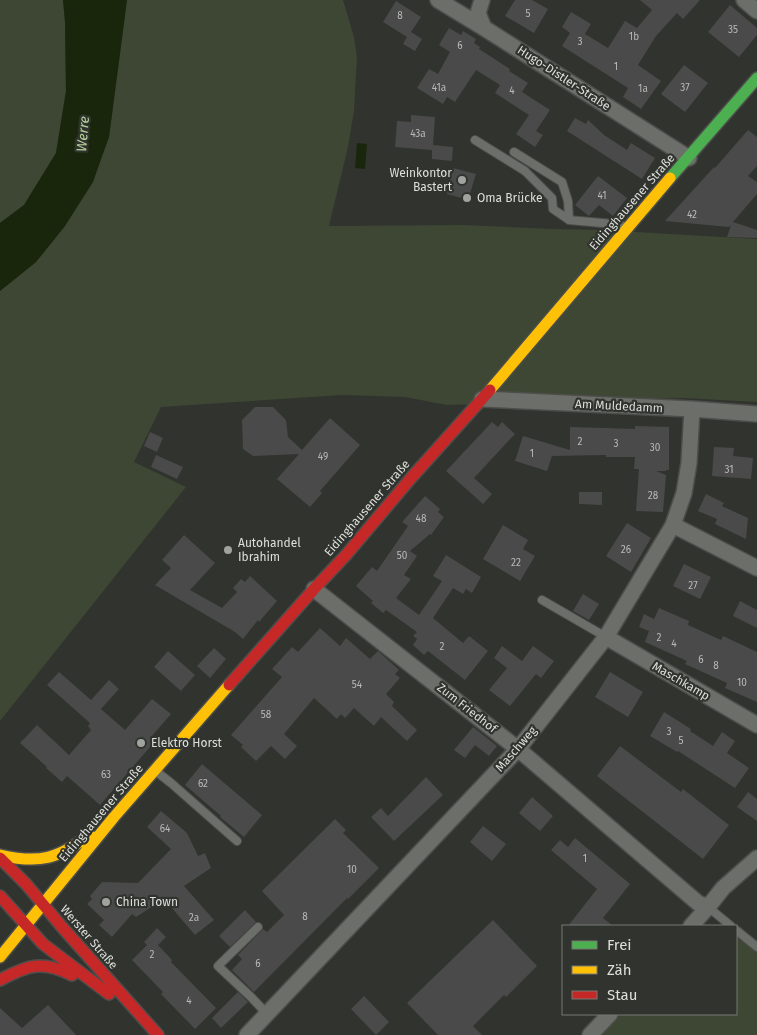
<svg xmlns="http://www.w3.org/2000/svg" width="757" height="1035" font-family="'Fira Sans',sans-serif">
  <rect width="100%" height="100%" fill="#31332f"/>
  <path fill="#3d4733" d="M 0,0 L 63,0 L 65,22 L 66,91 L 56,153 L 24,205 L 0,223 Z
    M 127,0 L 343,0 L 354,37 L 357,57 L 354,111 L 348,147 L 329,226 L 464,225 L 552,229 L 602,230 L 757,239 L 757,402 L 683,398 L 447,405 L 405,397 L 342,395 L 161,407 L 134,462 L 186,487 L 0,721 L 0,291 L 36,262 L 65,226 L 109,137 Z
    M 736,932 L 757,945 L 757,1035 L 601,1035 L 621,1014 L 736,1014 Z"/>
  <path fill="#1a260c" d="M 63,0 L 127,0 L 109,137 L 93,182 L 65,226 L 36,262 L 0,291 L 0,223 L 24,205 L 56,153 L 66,91 L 65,22 Z
    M 357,143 L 367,144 L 365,169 L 355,168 Z"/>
  <path fill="#4a4a4a" d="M 515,0 L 532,0 L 548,9 L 534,33 L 505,16 Z
    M 640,0 L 700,0 L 683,19 L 677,13 L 656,36 L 638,65 L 661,81 L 641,109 L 623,97 L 628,88 L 562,46 L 570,33 L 562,27 L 571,12 L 591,24 L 585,34 L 608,48 L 625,21 L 637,28 L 652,10 Z
    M 396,1 L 421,17 L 411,32 L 422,39 L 415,51 L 403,44 L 407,37 L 383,22 Z
    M 730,5 L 757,28 L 757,35 L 739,57 L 708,32 Z
    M 449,28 L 461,35 L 463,31 L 476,39 L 474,43 L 480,47 L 479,49 L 510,69 L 509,71 L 528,83 L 522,92 L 550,110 L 536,131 L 543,135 L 535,147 L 516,134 L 529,115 L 495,93 L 500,85 L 476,70 L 455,102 L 447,97 L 443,104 L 417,88 L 429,69 L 438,74 L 450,52 L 439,45 Z
    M 684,65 L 708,83 L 685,112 L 661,94 Z
    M 411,115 L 435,117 L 433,145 L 453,147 L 452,161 L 432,159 L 432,150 L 395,147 L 397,121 L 411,122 Z
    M 575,118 L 586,124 L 588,120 L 604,135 L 627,150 L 631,143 L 655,158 L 642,179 L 567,131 Z
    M 748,130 L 757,137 L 757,166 L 748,176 L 757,182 L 757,194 L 733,222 L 757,230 L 757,238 L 727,237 L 731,225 L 729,227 L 665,221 L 714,167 L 715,168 Z
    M 453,168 L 476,174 L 468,200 L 447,194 Z
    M 598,176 L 627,198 L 613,216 L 599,205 L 589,216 L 575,205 Z
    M 255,407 L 273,407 L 286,420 L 288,437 L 302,450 L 330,418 L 360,445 L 320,491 L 322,493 L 310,507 L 277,479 L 299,454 L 253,456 L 243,449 L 242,420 Z
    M 492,422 L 498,427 L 502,422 L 515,434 L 474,478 L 492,494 L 483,504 L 446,471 Z
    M 635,426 L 669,427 L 669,470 L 666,470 L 666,471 L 656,471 L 666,475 L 663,512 L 636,511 L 639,469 L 634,469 L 635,457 L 606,457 L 606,455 L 552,456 L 547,471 L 515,461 L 523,436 L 570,450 L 570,427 L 635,429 Z
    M 150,432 L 163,438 L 157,452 L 144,446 Z
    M 714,447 L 734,448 L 733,456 L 753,458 L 751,479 L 712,476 Z
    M 156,455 L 183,467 L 177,479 L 151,467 Z
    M 579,492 L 602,492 L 602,505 L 579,504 Z
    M 706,494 L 724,503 L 722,506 L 748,518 L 746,539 L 715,524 L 717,519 L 698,511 Z
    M 425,496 L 440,509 L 438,512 L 444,517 L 431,535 L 430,534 L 410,551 L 417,556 L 404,575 L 411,579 L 396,598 L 419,615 L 442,581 L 433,576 L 446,555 L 481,577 L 472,593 L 466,589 L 463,594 L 453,588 L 433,618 L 463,643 L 469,636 L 488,651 L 465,680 L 428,651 L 424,655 L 413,645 L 417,639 L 413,636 L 417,632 L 386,610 L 383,613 L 371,603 L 373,601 L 356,586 L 372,567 L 377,571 L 408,526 L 402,522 Z
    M 627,523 L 651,538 L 631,572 L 606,556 Z
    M 503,525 L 528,540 L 523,549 L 535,556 L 520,581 L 483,559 Z
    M 184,535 L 215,563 L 190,590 L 222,608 L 237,592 L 233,588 L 241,579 L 245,582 L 250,576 L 277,601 L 259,622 L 258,620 L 243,639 L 235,632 L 155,585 L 171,568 L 162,560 Z
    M 684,564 L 711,577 L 700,599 L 673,586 Z
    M 583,594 L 599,604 L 589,620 L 573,611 Z
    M 740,601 L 757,610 L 757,628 L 733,616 Z
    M 659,608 L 689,621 L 688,625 L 721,640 L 723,636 L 757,652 L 757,702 L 725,688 L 727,683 L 685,664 L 687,661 L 645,642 L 649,631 L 639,627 L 644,614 L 654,619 Z
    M 320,628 L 340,646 L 346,638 L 370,659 L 378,651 L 399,670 L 395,674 L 400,678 L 386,694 L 394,702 L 392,706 L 417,730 L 407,741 L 381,717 L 374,726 L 354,708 L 345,718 L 341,714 L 337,719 L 314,698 L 284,734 L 297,746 L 285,759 L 271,746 L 256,761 L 241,747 L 243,745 L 231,735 L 282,677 L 272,669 L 292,647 L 298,652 Z
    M 502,646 L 522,661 L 533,646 L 554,661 L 541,678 L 536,674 L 510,706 L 489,690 L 507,668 L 494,658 Z
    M 214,648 L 226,659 L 210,678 L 197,666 Z
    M 168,651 L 195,675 L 181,691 L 154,667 Z
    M 59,672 L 91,700 L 109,680 L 119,689 L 101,709 L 125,730 L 152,699 L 171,714 L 152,736 L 156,740 L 100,805 L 67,776 L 62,782 L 46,768 L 47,767 L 20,743 L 37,725 L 69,755 L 91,730 L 88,726 L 90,723 L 47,685 Z
    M 610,672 L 643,692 L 628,717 L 595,697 Z
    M 664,712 L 691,729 L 690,731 L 713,746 L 722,732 L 735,741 L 727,753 L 749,768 L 735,788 L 678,751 L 677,752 L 650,736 Z
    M 473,727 L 497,746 L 489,756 L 475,745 L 465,758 L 454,750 Z
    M 620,746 L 681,792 L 683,789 L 729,825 L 703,859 L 597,776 Z
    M 202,764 L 262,815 L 244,837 L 220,817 L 221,816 L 185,785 Z
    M 426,777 L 443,795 L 394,841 L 371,817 L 381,808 L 388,816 Z
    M 748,792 L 757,799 L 757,821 L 737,807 Z
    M 532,797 L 553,816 L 540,831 L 519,813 Z
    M 161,811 L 187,833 L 198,856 L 205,853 L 211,868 L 184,886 L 214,920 L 195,935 L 164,899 L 136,917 L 132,914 L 112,937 L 99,925 L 104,920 L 87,904 L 92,899 L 90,896 L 102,882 L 138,883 L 171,849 L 147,827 Z
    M 335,819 L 346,830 L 343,833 L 379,868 L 348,899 L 347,898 L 254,992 L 232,970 L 242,959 L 238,955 L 263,929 L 267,932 L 284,915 L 262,891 Z
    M 483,826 L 506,844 L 492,861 L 470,842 Z
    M 575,838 L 630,884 L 603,918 L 613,926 L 568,926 L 597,889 L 551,850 L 560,840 L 568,847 Z
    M 245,910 L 256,922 L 230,947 L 219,936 Z
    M 493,920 L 537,966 L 506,997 L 504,995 L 473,1026 L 482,1035 L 438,1035 L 407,1003 Z
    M 157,928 L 166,937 L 158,945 L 172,960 L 171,962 L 216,1008 L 195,1029 L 161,994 L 163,992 L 132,960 L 147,945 L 144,942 Z
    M 238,992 L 248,1002 L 221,1028 L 212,1018 Z
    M 364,996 L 389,1022 L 376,1035 L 351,1009 Z
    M 48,1005 L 76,1035 L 0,1035 L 0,1008 L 22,1028 Z"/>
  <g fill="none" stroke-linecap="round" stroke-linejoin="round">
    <defs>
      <path id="lane" d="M 475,140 L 525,171 L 552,198 L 553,209 L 569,220 L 613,224 L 624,226
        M 514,152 L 562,182 L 568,201 L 569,220
        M 542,600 L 606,637
        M 157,772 L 171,783 L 237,841
        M 708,907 L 731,926
        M 258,927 L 218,966 L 251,997 L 267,1014
        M 736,930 L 757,947"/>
      <path id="street" d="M 438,0 L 484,28 L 689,158
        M 482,0 L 478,13 L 484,28
        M 744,0 L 757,11
        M 482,399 L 692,409 L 757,414
        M 673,525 L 757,568
        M 314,589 L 518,749 L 698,903 L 708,907
        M 606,637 L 757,725
        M 691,926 L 708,907 L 723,888 L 757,858
        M 247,1035 L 518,749 L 606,637 L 673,525 L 684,493 L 689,463 L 692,409
        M 590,1035 L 610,1014"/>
      <path id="fast" d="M 670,178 L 757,78"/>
      <path id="slow" d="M 490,390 L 670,178
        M 0,855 C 40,864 57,859 90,835
        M 0,957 L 114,817 L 229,685"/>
      <path id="jam" d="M 229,685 L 314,589 L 346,555 L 411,478 L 490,390
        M 0,858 L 26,884 L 62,927 L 158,1035
        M 0,896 L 43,944 L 109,994
        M 0,980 C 28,965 42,960 72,975"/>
    </defs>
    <use href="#lane" stroke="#4d4e4b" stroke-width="10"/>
    <use href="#street" stroke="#4d4e4b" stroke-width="18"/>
    <use href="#fast" stroke="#4d4e4b" stroke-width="14"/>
    <use href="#slow" stroke="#4d4e4b" stroke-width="14"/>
    <use href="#jam" stroke="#4d4e4b" stroke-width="14"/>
    <use href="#lane" stroke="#6c6e6a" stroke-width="8"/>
    <use href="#street" stroke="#6c6e6a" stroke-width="15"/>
    <use href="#fast" stroke="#4caf50" stroke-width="11"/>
    <use href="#slow" stroke="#ffc107" stroke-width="11"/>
    <use href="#jam" stroke="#c62828" stroke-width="11"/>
  </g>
  <g fill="#a1a39f" stroke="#31342e" stroke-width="2">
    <circle cx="462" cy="180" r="5"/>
    <circle cx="467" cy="198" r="5"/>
    <circle cx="228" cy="550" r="5"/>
    <circle cx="141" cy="743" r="5"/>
    <circle cx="106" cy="902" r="5"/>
  </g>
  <g text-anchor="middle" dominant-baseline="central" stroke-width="4.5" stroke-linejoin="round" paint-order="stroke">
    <g font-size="10" fill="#b8bab7">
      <text x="528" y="14">5</text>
      <text x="400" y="16">8</text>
      <text x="733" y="30">35</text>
      <text x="634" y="37">1b</text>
      <text x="580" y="42">3</text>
      <text x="460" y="46">6</text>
      <text x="616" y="67">1</text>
      <text x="439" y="88">41a</text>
      <text x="685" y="88">37</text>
      <text x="643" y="89">1a</text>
      <text x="512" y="91">4</text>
      <text x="418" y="134">43a</text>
      <text x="602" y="196">41</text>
      <text x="692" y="215">42</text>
      <text x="580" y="442">2</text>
      <text x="616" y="444">3</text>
      <text x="655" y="448">30</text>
      <text x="532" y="454">1</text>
      <text x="323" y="457">49</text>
      <text x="729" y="470">31</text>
      <text x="653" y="496">28</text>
      <text x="421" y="519">48</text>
      <text x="626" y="550">26</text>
      <text x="402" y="556">50</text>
      <text x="516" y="563">22</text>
      <text x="693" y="586">27</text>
      <text x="659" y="638">2</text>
      <text x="674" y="644">4</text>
      <text x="442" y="647">2</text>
      <text x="701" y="660">6</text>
      <text x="716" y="666">8</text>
      <text x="742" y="683">10</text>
      <text x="357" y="685">54</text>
      <text x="266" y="715">58</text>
      <text x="669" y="732">3</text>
      <text x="681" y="741">5</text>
      <text x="106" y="775">63</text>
      <text x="203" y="784">62</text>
      <text x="165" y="829">64</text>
      <text x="585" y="859">1</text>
      <text x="352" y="870">10</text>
      <text x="305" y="917">8</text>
      <text x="194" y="918">2a</text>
      <text x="152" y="955">2</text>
      <text x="258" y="964">6</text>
      <text x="189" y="1001">4</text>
    </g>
    <g font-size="12" fill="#dddfdb" stroke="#31342e">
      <text transform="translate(564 78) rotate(33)">Hugo-Distler-Straße</text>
      <text transform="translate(632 202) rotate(-49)">Eidinghausener Straße</text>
      <text transform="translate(619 406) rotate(3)">Am Muldedamm</text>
      <text transform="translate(367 508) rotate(-49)">Eidinghausener Straße</text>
      <text transform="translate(681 681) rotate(30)">Maschkamp</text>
      <text transform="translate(467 708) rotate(38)">Zum Friedhof</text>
      <text transform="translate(516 749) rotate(-49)">Maschweg</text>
      <text transform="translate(101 813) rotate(-50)">Eidinghausener Straße</text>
      <text transform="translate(89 937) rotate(49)">Werster Straße</text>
    </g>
    <g font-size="12" fill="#dddfdb" stroke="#31342e" text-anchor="start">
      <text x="452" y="173" text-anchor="end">Weinkontor<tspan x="452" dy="14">Bastert</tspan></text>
      <text x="477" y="198">Oma Brücke</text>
      <text x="238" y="543">Autohandel<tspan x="238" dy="14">Ibrahim</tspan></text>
      <text x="151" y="743">Elektro Horst</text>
      <text x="116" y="902">China Town</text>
    </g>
    <g font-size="14" font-style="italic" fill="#b5d299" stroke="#31342e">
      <text transform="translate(83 134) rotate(-85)">Werre</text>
    </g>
  </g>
  <rect x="562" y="925" width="175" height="90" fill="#31342e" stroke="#767873"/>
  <rect x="572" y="941" width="25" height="8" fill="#4caf50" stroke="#767873"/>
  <text x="607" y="950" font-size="15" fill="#dddfdb">Frei</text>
  <rect x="572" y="966" width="25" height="8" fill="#ffc107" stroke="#767873"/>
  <text x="607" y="975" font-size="15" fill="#dddfdb">Zäh</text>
  <rect x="572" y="991" width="25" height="8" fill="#c62828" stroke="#767873"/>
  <text x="607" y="1000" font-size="15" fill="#dddfdb">Stau</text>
</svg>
